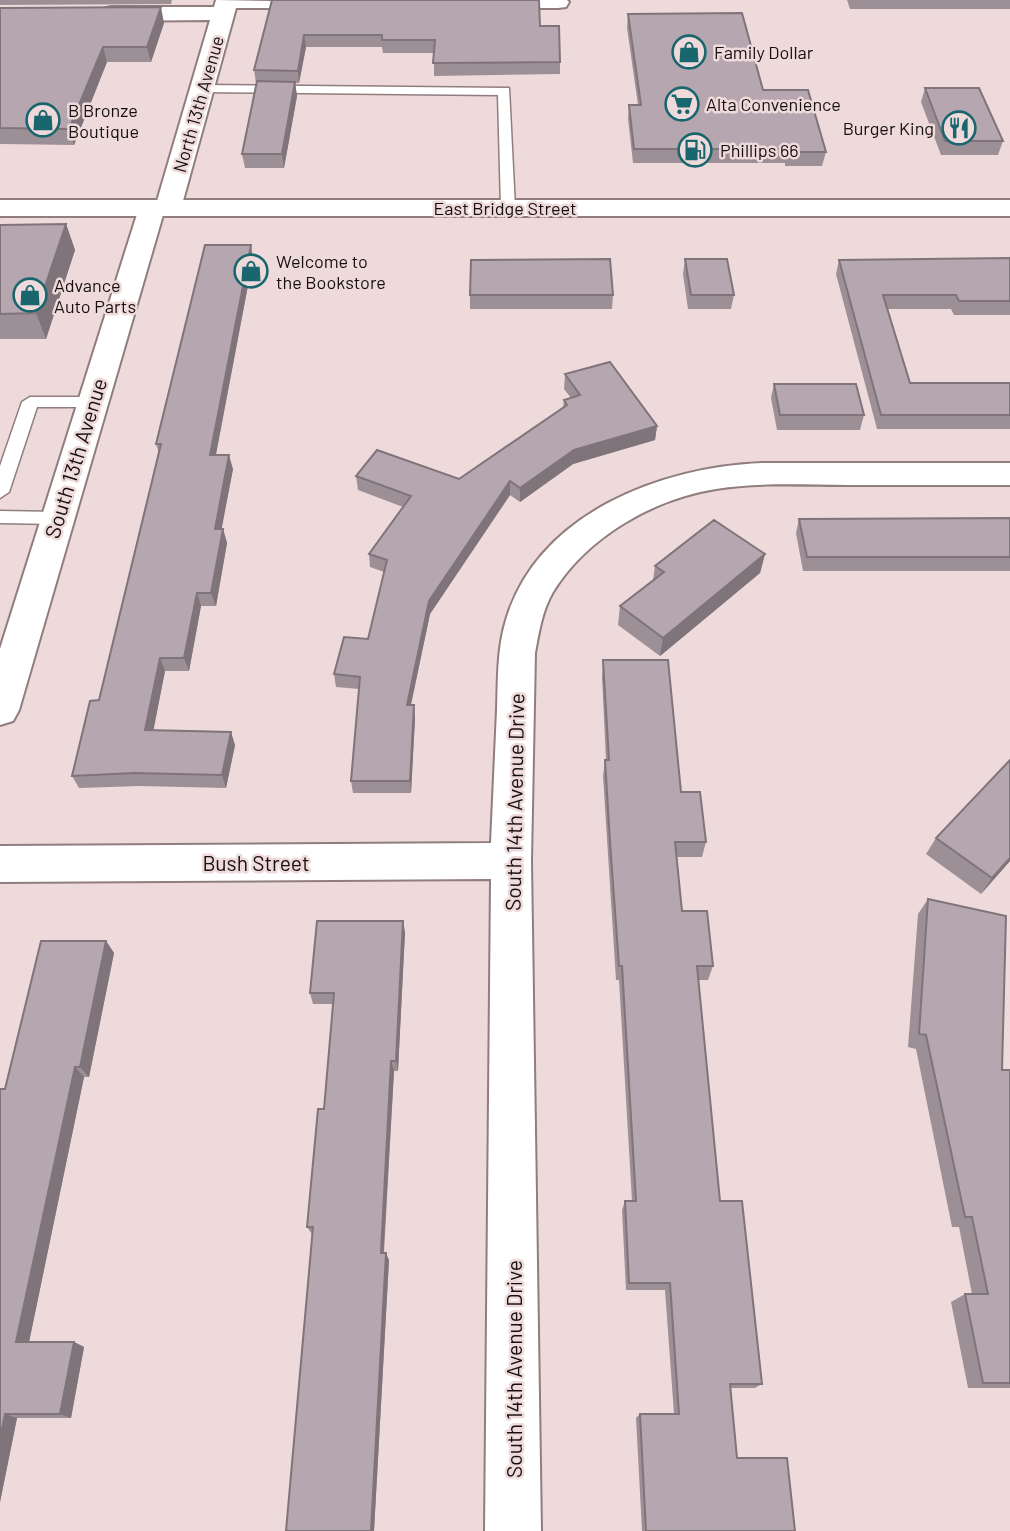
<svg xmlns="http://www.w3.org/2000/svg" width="1010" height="1531" font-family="Barlow,sans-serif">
  <rect width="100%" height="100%" fill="#efdadb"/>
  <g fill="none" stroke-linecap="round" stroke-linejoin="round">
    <defs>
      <path id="lane" d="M 202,85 L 509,88 L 515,208 L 508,212 L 501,208 L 498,95 L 197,92 L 196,89 Z
        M 30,397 L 92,397 L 100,402 L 92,407 L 37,407 L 9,492 L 0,498 L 0,466 L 22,402 Z
        M 0,511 L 57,512 L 63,513 L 66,518 L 63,523 L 57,524 L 0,523 Z"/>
      <path id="street" d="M 216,0 L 333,2 L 330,7 L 322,8 L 236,8 L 181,208 L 177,214 L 163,215 L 19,710 L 13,721 L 0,725 L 0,649 L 139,208 L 143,202 L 157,201 L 210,20 L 111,21 L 103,19 L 100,14 L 103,9 L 111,7 L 214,7 Z
        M 479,0 L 567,0 L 569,2 L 566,7 L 558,8 L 488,8 L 480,7 Z
        M 762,463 L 1010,463 L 1010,485 C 956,485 903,485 849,485 C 805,485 760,482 716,489 C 653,499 587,537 553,592 C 542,611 539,632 535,653 L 531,861 L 541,1531 L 485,1531 L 491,879 L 0,882 L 0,846 L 491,843 C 493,799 495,754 497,710 C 498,680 497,649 506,620 C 538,513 661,467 762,463 Z"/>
      <path id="secondary" d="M 0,200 L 1010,200 L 1010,216 L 0,216 Z"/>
    </defs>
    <use href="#lane" stroke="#907d7d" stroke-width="3"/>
    <use href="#street" stroke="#907d7d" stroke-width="4"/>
    <use href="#secondary" stroke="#907d7d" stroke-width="4"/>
    <use href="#lane" fill="#fff" fill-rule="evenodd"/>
    <use href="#street" fill="#fff" fill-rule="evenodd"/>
    <use href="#secondary" fill="#fff" fill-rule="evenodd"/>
  </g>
  <path fill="#9d8f96" d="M 0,0 L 172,0 L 171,4 L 0,5 Z
    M 272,0 L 540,26 L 560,62 L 560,74 L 434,76 L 434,53 L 383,53 L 382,47 L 306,47 L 299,83 L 295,83 L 297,96 L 284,168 L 245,168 L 242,154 L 257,83 L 256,83 L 254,70 Z
    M 847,0 L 1010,0 L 1010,9 L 850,9 Z
    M 0,8 L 164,23 L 151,62 L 107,62 L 74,145 L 0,144 Z
    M 628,14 L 763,90 L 826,152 L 822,166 L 785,166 L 785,163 L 633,163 L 628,119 L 629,105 L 638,105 L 627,28 Z
    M 925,88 L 1003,141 L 998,155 L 941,155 L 921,102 Z
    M 66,224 L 75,250 L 46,339 L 0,339 L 0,225 Z
    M 1010,258 L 1010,315 L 954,315 L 951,309 L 888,309 L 910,383 L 1010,383 L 1010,429 L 877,429 L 836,274 L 839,260 Z
    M 253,259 L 216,455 L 233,469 L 221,529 L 223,529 L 227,543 L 216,606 L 201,606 L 189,671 L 165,671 L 153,730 L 235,745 L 226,788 L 140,786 L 79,788 L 72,776 L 99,700 L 159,453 L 156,444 Z
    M 685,259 L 734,295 L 731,309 L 688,309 L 683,274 Z
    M 470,295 L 613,295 L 612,309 L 470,309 Z
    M 565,374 L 657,426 L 655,440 L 573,464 L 520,502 L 510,495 L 430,614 L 411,705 L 415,718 L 411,793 L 353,793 L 351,781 L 359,689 L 336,687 L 334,674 L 368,639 L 384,572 L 370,567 L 369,554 L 403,507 L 358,490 L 356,476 L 459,479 L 563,408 L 564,400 L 571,398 L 564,389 Z
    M 774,384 L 864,415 L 860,430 L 777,430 L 771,398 Z
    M 1010,518 L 1010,571 L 803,571 L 796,533 L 799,519 Z
    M 765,554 L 760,573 L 660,656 L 618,625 L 620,606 L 653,580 L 655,566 Z
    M 603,660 L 681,792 L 706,842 L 702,857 L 677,857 L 682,911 L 713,966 L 708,980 L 698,980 L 720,1201 L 762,1384 L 755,1388 L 730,1388 L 737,1458 L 795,1531 L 642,1531 L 636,1418 L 640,1414 L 674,1414 L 665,1290 L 626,1290 L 622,1210 L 625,1201 L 632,1201 L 619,980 L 616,980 L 603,776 L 605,760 L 606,760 L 602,677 Z
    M 936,838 L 1010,861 L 981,894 L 926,854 Z
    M 928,899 L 1002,1070 L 1010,1070 L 1010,1388 L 968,1388 L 951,1302 L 965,1294 L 972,1294 L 959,1227 L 952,1227 L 916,1049 L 908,1047 L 918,914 Z
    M 405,932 L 398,1071 L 394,1071 L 384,1253 L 389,1260 L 374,1531 L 286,1531 L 312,1234 L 307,1227 L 324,1109 L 333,1004 L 313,1004 L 310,993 Z
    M 106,941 L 114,953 L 89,1077 L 84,1077 L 29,1342 L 74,1342 L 84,1347 L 71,1418 L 17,1418 L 0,1502 L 0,1089 L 5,1089 Z"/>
  <path fill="#7f747a" d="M 161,7 L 164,23 L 151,62 L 147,47 Z
    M 304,35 L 306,47 L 299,83 L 298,71 Z
    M 103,47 L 107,62 L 74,145 L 69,129 Z
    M 295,82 L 297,96 L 284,168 L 282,154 Z
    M 66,224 L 75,250 L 46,339 L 36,313 Z
    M 251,245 L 253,259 L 213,469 L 210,455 Z
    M 657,426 L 655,440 L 573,464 L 520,502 L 520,488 L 574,450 Z
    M 229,455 L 233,469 L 219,543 L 215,529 Z
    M 510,481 L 510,495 L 430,614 L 408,718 L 407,705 L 429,601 Z
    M 223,529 L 227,543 L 216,606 L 211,593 Z
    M 765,554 L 760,573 L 660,656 L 663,638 Z
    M 197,593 L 201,606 L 189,671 L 184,658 Z
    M 160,658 L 165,671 L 151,743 L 145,730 Z
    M 414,705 L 415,718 L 411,793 L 410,781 Z
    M 231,732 L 235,745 L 226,788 L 222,775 Z
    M 1010,858 L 1010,861 L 981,894 L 992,878 Z
    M 403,921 L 405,932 L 398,1071 L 396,1061 Z
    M 106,941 L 114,953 L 89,1077 L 80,1067 Z
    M 391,1061 L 394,1071 L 383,1260 L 381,1253 Z
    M 75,1067 L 84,1077 L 28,1347 L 16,1342 Z
    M 386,1253 L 389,1260 L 374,1531 L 371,1531 Z
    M 74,1342 L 84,1347 L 71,1418 L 60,1414 Z
    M 5,1414 L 17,1418 L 0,1502 L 0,1439 Z"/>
  <path fill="#b6a6af" stroke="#7f747a" stroke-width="2" d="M 272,0 L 539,0 L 540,26 L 559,26 L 560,62 L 433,63 L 435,40 L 382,40 L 382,35 L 304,35 L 298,71 L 254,70 Z
    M 161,7 L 147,47 L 103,47 L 69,129 L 0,128 L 0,8 Z
    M 742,13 L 763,90 L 808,90 L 826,152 L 788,152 L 787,149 L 634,149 L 629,105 L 641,105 L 628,14 Z
    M 257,81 L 295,82 L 282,154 L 242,154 Z
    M 925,88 L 979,88 L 1003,141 L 945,141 Z
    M 66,224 L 36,313 L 0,314 L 0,225 Z
    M 205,245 L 251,245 L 210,455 L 229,455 L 215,529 L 223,529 L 211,593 L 197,593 L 184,658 L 160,658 L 145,730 L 231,732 L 222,775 L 134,773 L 72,776 L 90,701 L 99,700 L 161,444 L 156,444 Z
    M 1010,258 L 1010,301 L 959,301 L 956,295 L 883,295 L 910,383 L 1010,383 L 1010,415 L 881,415 L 839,260 Z
    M 610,259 L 613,295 L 470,295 L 471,260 Z
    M 685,259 L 727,259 L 734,295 L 691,295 Z
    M 610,362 L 657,426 L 574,450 L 520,488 L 510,481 L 429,601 L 407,705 L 414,705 L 410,781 L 351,781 L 360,677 L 334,674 L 344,637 L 368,639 L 387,560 L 369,554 L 411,496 L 356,476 L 377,450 L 459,479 L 567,405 L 564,400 L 580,395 L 565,374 Z
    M 774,384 L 856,384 L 864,415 L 780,415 Z
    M 1010,518 L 1010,557 L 807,557 L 799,519 Z
    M 714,520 L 765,554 L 663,638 L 620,606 L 664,572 L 655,566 Z
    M 603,660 L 668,660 L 681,792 L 700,792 L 706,842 L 675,842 L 682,911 L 707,911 L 713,966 L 697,966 L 720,1201 L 742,1201 L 762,1384 L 730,1384 L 737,1458 L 787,1458 L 795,1531 L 646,1531 L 640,1414 L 679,1414 L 670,1283 L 629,1283 L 625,1201 L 636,1201 L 622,966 L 619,966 L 610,842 L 605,760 L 609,760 Z
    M 1010,760 L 1010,858 L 992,878 L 936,838 Z
    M 928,899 L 1006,916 L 1002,1070 L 1010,1070 L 1010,1383 L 983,1383 L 965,1294 L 988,1294 L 972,1217 L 965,1217 L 926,1035 L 919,1034 Z
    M 317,921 L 403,921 L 396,1061 L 391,1061 L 381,1253 L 386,1253 L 371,1531 L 286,1531 L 313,1227 L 307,1227 L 318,1109 L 324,1109 L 334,993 L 310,993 Z
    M 41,941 L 106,941 L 80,1067 L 75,1067 L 16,1342 L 74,1342 L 60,1414 L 5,1414 L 0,1439 L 0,1089 L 5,1089 Z"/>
  <defs>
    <symbol id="shop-ring" viewBox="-11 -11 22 22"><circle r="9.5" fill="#efdadb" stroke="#19666e" stroke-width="1.5"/><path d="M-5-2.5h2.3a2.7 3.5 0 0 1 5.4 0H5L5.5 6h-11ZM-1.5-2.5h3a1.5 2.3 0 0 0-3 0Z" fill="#19666e"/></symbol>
    <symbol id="supermarket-ring" viewBox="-11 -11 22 22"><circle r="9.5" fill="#efdadb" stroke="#19666e" stroke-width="1.5"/><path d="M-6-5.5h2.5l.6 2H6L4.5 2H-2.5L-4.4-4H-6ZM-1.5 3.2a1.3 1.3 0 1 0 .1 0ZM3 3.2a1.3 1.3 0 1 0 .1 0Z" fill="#19666e"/></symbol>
    <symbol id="restaurant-ring" viewBox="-11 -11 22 22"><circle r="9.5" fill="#efdadb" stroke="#19666e" stroke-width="1.5"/><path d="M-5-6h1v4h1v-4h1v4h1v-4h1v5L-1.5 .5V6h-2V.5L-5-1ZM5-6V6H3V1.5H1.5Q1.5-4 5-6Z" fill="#19666e"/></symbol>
    <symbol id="fuel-ring" viewBox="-11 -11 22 22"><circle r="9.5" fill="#efdadb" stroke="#19666e" stroke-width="1.5"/><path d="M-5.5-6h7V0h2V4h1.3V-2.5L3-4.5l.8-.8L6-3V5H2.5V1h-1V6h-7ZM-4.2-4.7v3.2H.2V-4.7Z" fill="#19666e"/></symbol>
  </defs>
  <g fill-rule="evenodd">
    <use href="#shop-ring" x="670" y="33" width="38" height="38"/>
    <use href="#supermarket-ring" x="663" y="85" width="38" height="38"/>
    <use href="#shop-ring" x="24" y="101" width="38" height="38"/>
    <use href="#restaurant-ring" x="940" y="109" width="38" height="38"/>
    <use href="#fuel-ring" x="676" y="131" width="38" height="38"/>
    <use href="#shop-ring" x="232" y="252" width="38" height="38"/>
    <use href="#shop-ring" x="11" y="276" width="38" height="38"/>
  </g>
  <g text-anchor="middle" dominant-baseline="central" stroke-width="5" stroke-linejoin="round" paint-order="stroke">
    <g font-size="18" fill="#150f0f" stroke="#efdadb" text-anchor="start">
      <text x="714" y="52">Family Dollar</text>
      <text x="706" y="104">Alta Convenience</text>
      <text x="68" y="110">B Bronze<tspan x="68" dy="21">Boutique</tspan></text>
      <text x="934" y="128" text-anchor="end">Burger King</text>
      <text x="720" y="150">Phillips 66</text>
      <text x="276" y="261">Welcome to<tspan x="276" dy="21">the Bookstore</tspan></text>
      <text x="54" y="285">Advance<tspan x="54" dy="21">Auto Parts</tspan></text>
    </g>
    <g font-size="18" fill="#150f0f" stroke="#efdadb">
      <text transform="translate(198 104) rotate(-74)">North 13th Avenue</text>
      <text x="505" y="208">East Bridge Street</text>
    </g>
    <g font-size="21" fill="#150f0f" stroke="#efdadb">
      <text transform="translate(75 458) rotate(-73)">South 13th Avenue</text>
      <text transform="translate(514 802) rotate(-89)">South 14th Avenue Drive</text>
      <text x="256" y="862">Bush Street</text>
      <text transform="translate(513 1369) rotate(-90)">South 14th Avenue Drive</text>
    </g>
  </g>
</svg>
